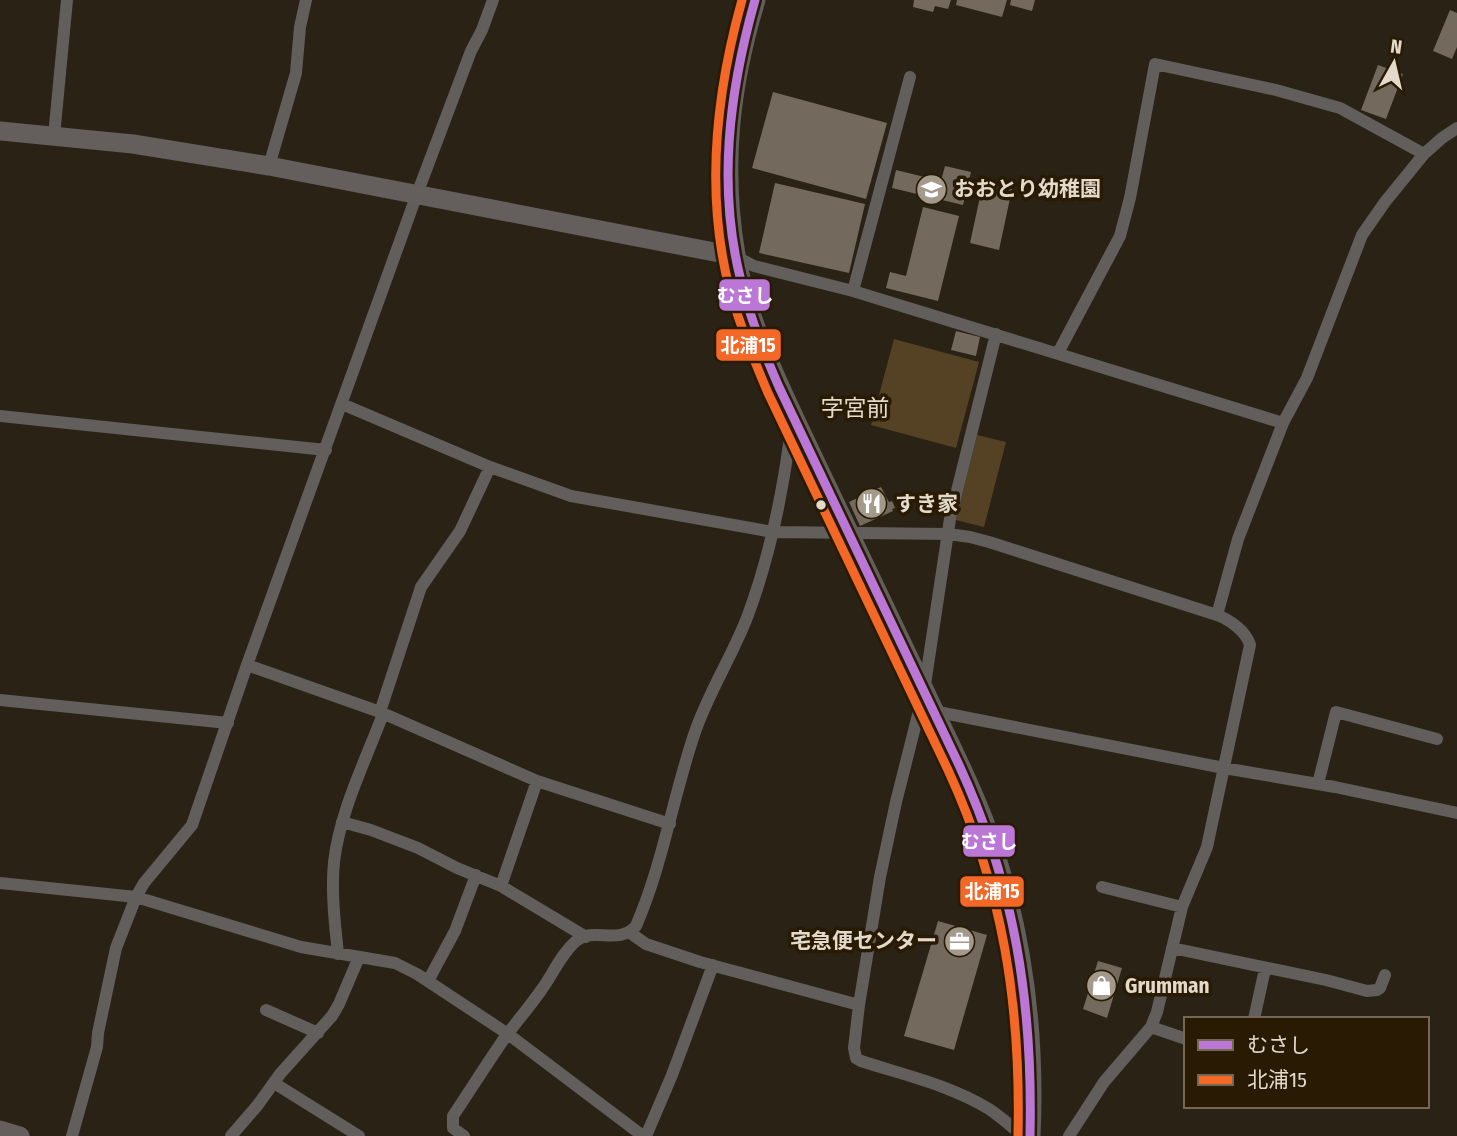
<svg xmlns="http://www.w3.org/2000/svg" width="1457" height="1136" font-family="'Fira Sans Condensed','Noto Sans JP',sans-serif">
  <rect width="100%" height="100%" fill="#2a2215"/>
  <path fill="#554225" d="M 894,339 L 979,362 L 956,448 L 871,425 Z
    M 977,435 L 1006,442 L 984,527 L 956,520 Z"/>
  <path fill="#736a5d" d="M 914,0 L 951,0 L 948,9 L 935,6 L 933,12 L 913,7 Z
    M 957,0 L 1007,0 L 1002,17 L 956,5 Z
    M 1011,0 L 1035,0 L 1032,11 L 1010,5 Z
    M 1450,10 L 1457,13 L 1457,47 L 1452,59 L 1433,51 Z
    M 1378,65 L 1403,74 L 1386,119 L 1361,110 Z
    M 773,92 L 887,123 L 866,199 L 752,168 Z
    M 945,166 L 971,172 L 963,205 L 892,188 L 896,170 L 941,181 Z
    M 775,183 L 865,204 L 849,273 L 759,253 Z
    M 983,183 L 1012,189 L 999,250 L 970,243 Z
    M 923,207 L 959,216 L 938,301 L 886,288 L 890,272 L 906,276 Z
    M 956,331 L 980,337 L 976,356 L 951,350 Z
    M 881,487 L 889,502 L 892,501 L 895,508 L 892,509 L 893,511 L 860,526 L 849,502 Z
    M 938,921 L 987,935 L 954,1050 L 904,1036 Z
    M 1098,961 L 1122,968 L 1107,1018 L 1083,1009 Z"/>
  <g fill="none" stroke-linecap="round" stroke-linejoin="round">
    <path stroke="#615e5c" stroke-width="12" d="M 54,136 L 67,0
      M 269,166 L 296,73 L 300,27 L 306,0
      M 735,256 L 754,266 L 853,291 L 1283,423
      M 853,291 L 910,77
      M 1058,353 L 1120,236 L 1130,198 L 1155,64 L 1276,90 L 1340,108 L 1424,154
      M 342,404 L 490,467 L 571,496 L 773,532 L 948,534 L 970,537 L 989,542 L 1217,615
      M 0,416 L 326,450
      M 247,665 L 380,712 L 537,781 L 670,824
      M 0,700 L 228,723
      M 933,711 L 1224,768 L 1335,787 L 1457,813
      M 380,712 L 421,587 L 460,531 L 490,467
      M 1318,784 L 1336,712 L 1437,739
      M 342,822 L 371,830 L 418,848 L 457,868 L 501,886 L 586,937
      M 0,883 L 136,897 L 301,947 L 395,963 L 417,974 L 508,1034 L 643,1136
      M 501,886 L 537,781
      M 1102,887 L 1182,907
      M 629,932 L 646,944 L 700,962 L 859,1005 L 854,1048 L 856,1058 L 861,1061 C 904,1075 950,1085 989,1109 C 1001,1117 1012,1127 1023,1136
      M 1172,948 L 1326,980 L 1367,991 L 1377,990 L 1380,988 L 1385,975
      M 338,954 C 335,924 331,893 334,862 C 340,811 365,762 383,714
      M 428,981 L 455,931 L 476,875
      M 859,1005 L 880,877 L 896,802 L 924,691 L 950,519 L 996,334
      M 266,1010 L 318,1033
      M 1254,1019 L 1265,969
      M 1151,1027 L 1186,1039
      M 274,1083 L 359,1136
      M 72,1136 L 97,1047 L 98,1033 L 116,948 L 136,897 L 144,883 L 192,825 L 247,665 L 417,194 L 471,51 L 482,30 L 493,0
      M 231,1136 L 257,1106 L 280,1074 L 332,1016 L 339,1004 L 359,957
      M 464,1136 L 453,1128 L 453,1116 C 471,1089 488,1062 506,1036 C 518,1020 531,1005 542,989 C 553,974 561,954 576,941 C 594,926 618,946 636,926 C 663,864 673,796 695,732 C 709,691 733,655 748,615 C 768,561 781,501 789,444 L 791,440 L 801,433
      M 646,1136 L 672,1075 L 713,965
      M 1069,1136 L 1104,1082 L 1151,1027 L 1157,1012 L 1182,907 L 1207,847 L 1250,645 C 1246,631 1230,620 1217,615 L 1238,539 L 1283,423 L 1307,378 L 1362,235 L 1385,202 L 1424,154 L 1442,138 L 1457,128"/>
    <path stroke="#645f5d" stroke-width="19" d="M 0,131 L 133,144 L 269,166 L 735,256
      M 0,1130 L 20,1136"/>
    <path stroke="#625e5a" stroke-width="21" d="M 755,0 C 729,86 720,166 735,255 C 748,328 784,397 815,463 C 854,544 893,626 932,708 C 950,746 969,783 984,823 C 1021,924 1035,1029 1030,1136"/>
    <defs>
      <path id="bus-1" d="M 755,0 C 729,92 717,187 741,281 C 750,318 764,353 779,387 L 959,765 C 1015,886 1033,1003 1030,1136"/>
      <path id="bus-2" d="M 742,0 C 716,93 705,192 729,287 C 739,323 753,358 768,393 L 948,770 C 1003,889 1021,1005 1018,1136"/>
    </defs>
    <use href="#bus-1" stroke="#291a04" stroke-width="14"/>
    <use href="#bus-2" stroke="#291a04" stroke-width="14"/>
    <use href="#bus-1" stroke="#ba77d6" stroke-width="9"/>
    <use href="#bus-2" stroke="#f36827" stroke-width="9"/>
  </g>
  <defs>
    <symbol id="school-disc" viewBox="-11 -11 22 22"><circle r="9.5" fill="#a39a8c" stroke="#291a04"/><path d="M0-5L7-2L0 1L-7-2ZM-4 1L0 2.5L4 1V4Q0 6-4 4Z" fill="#fff"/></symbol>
    <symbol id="restaurant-disc" viewBox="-11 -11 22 22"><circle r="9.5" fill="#a39a8c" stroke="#291a04"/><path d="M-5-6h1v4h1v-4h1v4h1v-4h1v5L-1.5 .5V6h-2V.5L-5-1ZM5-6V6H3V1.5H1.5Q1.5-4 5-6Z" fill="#fff"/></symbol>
    <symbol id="office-disc" viewBox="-11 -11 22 22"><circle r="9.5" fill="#a39a8c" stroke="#291a04"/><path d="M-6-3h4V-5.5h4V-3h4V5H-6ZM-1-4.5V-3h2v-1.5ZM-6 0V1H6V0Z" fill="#fff"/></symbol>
    <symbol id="shop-disc" viewBox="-11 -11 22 22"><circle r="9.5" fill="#a39a8c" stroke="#291a04"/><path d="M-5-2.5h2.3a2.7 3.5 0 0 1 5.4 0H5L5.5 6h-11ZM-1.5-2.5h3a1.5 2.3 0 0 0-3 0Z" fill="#fff"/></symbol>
  </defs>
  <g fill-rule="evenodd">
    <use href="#school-disc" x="914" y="172" width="35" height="35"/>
    <use href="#restaurant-disc" x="854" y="486" width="35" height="35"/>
    <use href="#office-disc" x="942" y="924" width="35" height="35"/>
    <use href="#shop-disc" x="1084" y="968" width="35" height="35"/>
  </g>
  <circle fill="#e4dacc" stroke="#291a04" stroke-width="2.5" cx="821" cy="505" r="6"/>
  <g text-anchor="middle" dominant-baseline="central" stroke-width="7" stroke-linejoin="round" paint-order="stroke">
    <g font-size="21" font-weight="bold" fill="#e4dacc" stroke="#291a04" text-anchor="start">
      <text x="954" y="189">おおとり幼稚園</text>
      <text x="895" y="504">すき家</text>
      <text x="937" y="941" text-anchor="end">宅急便センター</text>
      <text x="1125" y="986">Grumman</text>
    </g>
    <g font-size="23" fill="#e4dacc" stroke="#291a04">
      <text x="855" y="408">字宮前</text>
    </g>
  </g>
  <g stroke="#291a04" stroke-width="2.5">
    <rect x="718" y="278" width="53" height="34" rx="7" fill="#ba77d6"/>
    <rect x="715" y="328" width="67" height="34" rx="7" fill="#f36827"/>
    <rect x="962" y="824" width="54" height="34" rx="7" fill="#ba77d6"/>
    <rect x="959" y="875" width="66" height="33" rx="7" fill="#f36827"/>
  </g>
  <g font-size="19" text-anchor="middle" font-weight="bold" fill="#fff">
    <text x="745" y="302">むさし</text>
    <text x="748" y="352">北浦15</text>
    <text x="989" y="848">むさし</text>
    <text x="992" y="898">北浦15</text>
  </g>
  <rect x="1184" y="1017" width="245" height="91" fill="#291a04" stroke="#746754" stroke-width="2"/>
  <rect x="1198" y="1040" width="35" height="10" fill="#ba77d6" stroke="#746754" stroke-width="2"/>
  <text x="1247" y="1052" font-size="21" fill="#e4dacc">むさし</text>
  <rect x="1198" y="1075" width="35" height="10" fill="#f36827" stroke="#746754" stroke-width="2"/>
  <text x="1247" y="1087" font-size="21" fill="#e4dacc">北浦15</text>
  <g transform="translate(1394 63) rotate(8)" stroke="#291a04" stroke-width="5" paint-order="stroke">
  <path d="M0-5L12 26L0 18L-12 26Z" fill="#e4dacc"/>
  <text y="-10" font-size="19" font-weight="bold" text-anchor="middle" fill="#e4dacc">N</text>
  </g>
</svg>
